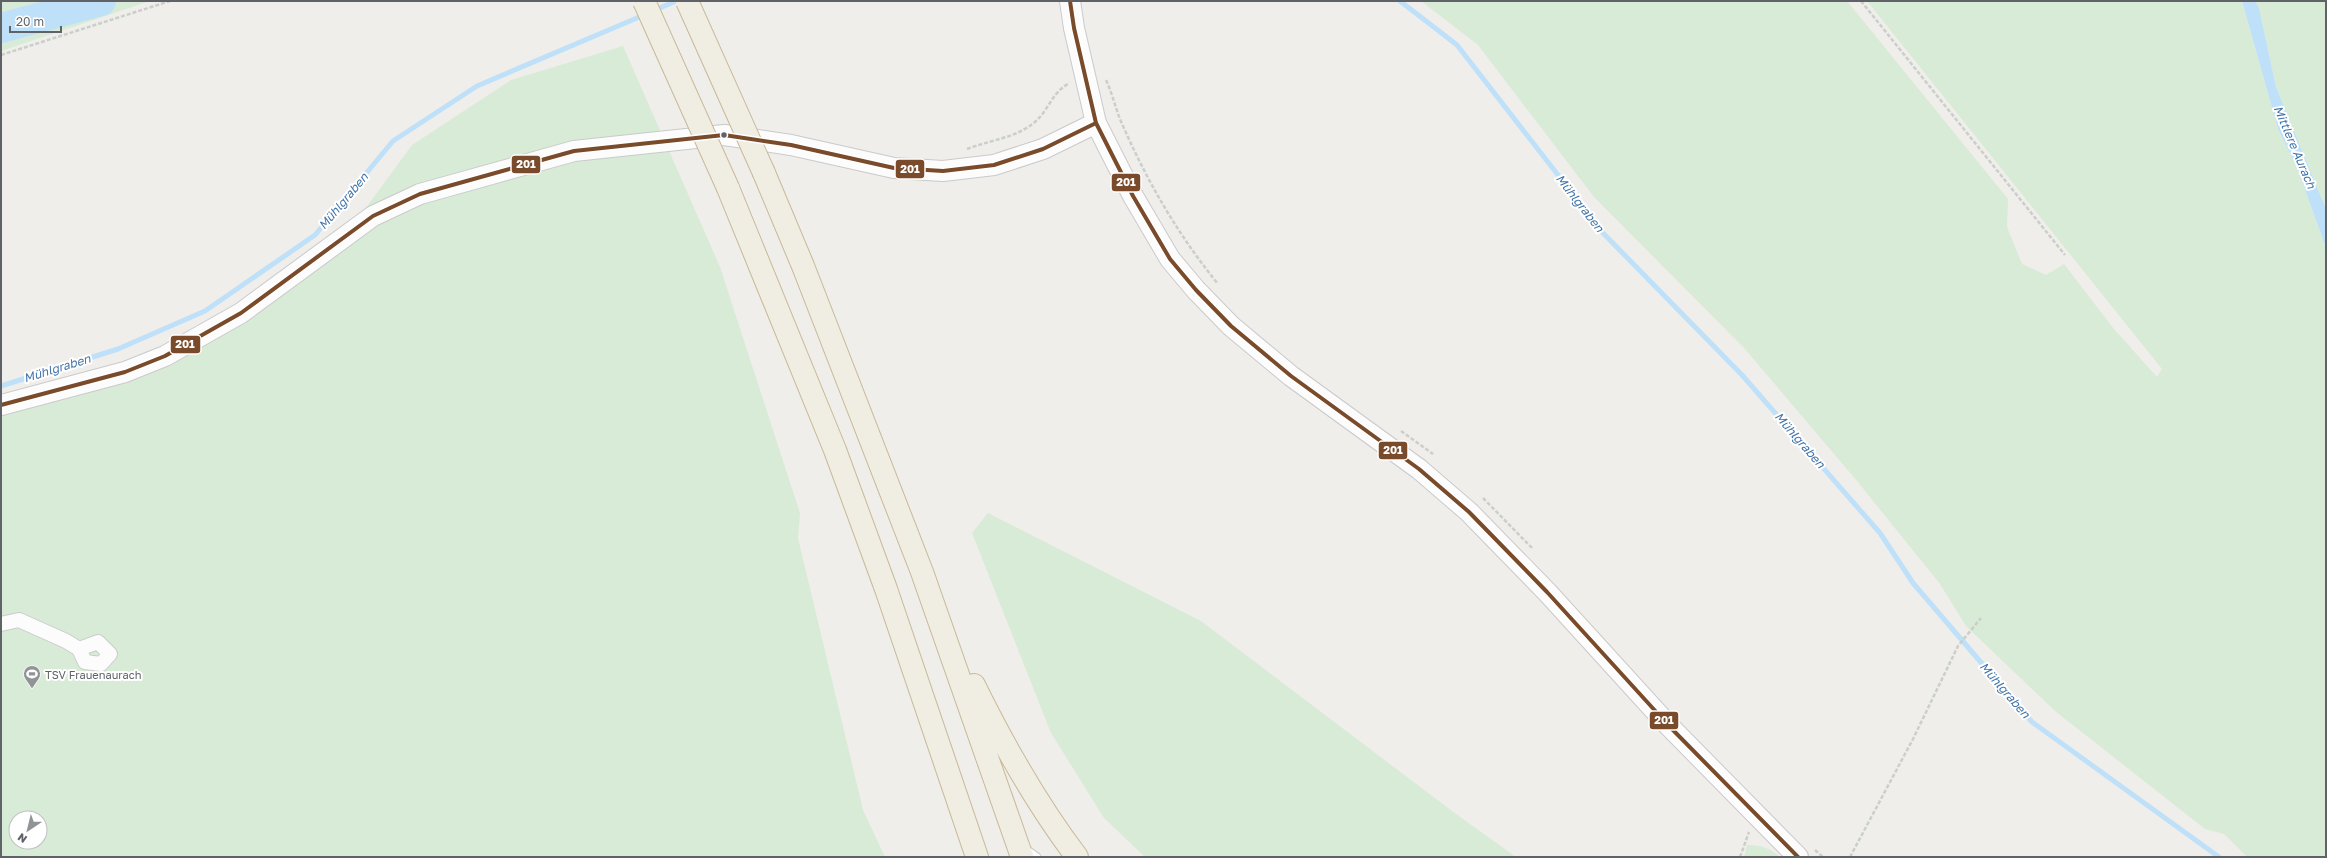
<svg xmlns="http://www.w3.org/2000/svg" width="2327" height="858" font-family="'Golos Text',sans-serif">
  <rect width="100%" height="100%" fill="#efeeea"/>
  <path fill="#d8ebd6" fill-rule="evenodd" d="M 1,1 L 150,1 L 1,51 Z
    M 1421,1 L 1847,1 L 2008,199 L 2007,227 L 2022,264 L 2046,275 L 2064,264 L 2114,329 L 2157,377 L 2162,369 L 1867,1 L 2242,1 L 2278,129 L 2298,170 L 2326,248 L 2326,857 L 2247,857 L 2224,834 L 2205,829 L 2055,711 L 1966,626 L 1940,584 L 1857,481 L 1745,349 L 1594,197 L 1478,45 Z
    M 2255,1 L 2326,1 L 2326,209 L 2276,87 L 2259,8 Z
    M 623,46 L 720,267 L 800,513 L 798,538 L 863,810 L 885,857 L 1,857 L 1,414 L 147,375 L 219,335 L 332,254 L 412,145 L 511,80 ZM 16,818 L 40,818 L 40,842 L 16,842 Z
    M 988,513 L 1201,621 L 1452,811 L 1516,857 L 1145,857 L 1104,818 L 1051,733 L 972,533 Z
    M 1747,845 C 1761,845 1770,848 1780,857 L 1744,857 Z"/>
  <path fill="#bfe0f9" d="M 2242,1 L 2255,1 L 2259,8 L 2276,87 L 2326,209 L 2326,248 L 2298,170 L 2278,129 Z"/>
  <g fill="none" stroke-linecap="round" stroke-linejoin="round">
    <path stroke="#bfe0f9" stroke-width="5" d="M 1400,1 L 1457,45 L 1603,233 L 1742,375 L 1880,533 L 1913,583 L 2032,722 L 2219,857
      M 653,11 L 676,1
      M 1,386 L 118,349 L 205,311 L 315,235 L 393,141 L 477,86 L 644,15"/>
    <path stroke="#bfe0f9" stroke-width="30" d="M 1,28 L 101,1"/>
    <defs>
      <path id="lane" d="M 1026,849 L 1037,857"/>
      <path id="street" d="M 1,624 L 19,620 L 66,641 L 79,649
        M 98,642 L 110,654 L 101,664 L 85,662 L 79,649 Z"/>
      <path id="secondary" d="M 1070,1 L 1074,28 L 1096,123 L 1133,196 L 1170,259 L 1196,290 L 1231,326 L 1291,376 L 1419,469 L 1469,512 L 1547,592 L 1669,726 L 1798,857
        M 1,405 L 125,372 L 165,356 L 241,313 L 373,216 L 420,194 L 574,151 L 724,135 L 791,145 L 894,168 L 943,171 L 994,165 L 1043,149 L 1096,123"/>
      <path id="highway" d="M 764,173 L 803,266 L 922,572 L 1022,857
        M 728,188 L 835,450 L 886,589 L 977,857
        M 974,685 C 1004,746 1036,803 1077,857"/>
    </defs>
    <use href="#lane" stroke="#cbcccc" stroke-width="9"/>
    <use href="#street" stroke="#cbcccc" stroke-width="16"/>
    <use href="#secondary" stroke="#cacacb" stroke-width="22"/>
    <use href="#highway" stroke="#c8b996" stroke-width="24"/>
    <path stroke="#cacfcc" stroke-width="2.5" stroke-dasharray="4 2" stroke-linecap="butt" d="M 1861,1 L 2065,255
      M 1,55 L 170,1
      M 1106,80 C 1113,95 1116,111 1123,126 C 1148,183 1179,236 1218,284
      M 967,149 C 990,140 1017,138 1036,121 C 1049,109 1052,93 1068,84
      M 1401,431 L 1433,454
      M 1483,498 L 1533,549
      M 1815,850 L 1823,857
      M 1740,857 L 1749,832
      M 1850,857 L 1913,739 L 1958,646 L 1981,618"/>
    <use href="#lane" stroke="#fdfcfc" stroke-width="7"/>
    <use href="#street" stroke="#fdfcfc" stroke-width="14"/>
    <use href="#secondary" stroke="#fdfcfc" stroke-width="20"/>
    <use href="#highway" stroke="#f0ede3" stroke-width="22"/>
    <defs>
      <path id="highway-bridge" d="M 644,1 L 728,188
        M 687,1 L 764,173"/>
    </defs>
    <use href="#highway-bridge" stroke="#c8b996" stroke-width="24" stroke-linecap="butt"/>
    <use href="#highway-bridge" stroke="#f0ede3" stroke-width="22"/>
    <defs>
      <path id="bus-1" d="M 1070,1 L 1074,28 L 1096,123 L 1133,196 L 1170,259 L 1196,290 L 1231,326 L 1291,376 L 1419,469 L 1469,512 L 1547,592 L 1669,726 L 1798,857
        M 1,405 L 125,372 L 165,356 L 241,313 L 373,216 L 420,194 L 574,151 L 724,135 L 791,145 L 894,168 L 943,171 L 994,165 L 1043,149 L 1096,123"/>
    </defs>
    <use href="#bus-1" stroke="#fff" stroke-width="7"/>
    <use href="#bus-1" stroke="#7a4b2a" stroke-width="4"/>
  </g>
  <defs>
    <symbol id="stadium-pin" viewBox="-11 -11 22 30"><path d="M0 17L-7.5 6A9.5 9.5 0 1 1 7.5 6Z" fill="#919496" stroke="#fff"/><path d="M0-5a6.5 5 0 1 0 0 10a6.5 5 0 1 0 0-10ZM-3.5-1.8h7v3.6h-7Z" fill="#fff"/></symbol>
  </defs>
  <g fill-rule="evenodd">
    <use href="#stadium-pin" x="22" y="664" width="20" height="27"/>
  </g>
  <circle fill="#5f6368" stroke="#fff" stroke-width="1.5" cx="724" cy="135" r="3.5"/>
  <g text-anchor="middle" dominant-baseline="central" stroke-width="4" stroke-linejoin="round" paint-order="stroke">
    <g font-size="11" fill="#5f6368" stroke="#fff" text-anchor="start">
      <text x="45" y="674">TSV Frauenaurach</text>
    </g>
    <g font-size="12" font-style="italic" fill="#4174aa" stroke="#fff">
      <text transform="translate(2295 147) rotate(67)">Mittlere Aurach</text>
      <text transform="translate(343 201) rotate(-50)">Mühlgraben</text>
      <text transform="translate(1580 203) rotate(52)">Mühlgraben</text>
      <text transform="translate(57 368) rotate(-17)">Mühlgraben</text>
      <text transform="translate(1800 440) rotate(49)">Mühlgraben</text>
      <text transform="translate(2005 690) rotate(49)">Mühlgraben</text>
    </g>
  </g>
  <g stroke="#fff" stroke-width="1.5">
    <rect x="511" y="155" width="30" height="19" rx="4" fill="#7a4b2a"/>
    <rect x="895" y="159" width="30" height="20" rx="4" fill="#7a4b2a"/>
    <rect x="1111" y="173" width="30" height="19" rx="4" fill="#7a4b2a"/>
    <rect x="170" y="335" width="31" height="19" rx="4" fill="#7a4b2a"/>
    <rect x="1378" y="441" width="30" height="19" rx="4" fill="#7a4b2a"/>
    <rect x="1649" y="711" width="30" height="19" rx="4" fill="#7a4b2a"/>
  </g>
  <g font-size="11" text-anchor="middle" font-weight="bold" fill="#fff">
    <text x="526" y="168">201</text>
    <text x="910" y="173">201</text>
    <text x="1126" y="186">201</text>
    <text x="185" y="348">201</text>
    <text x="1393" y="454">201</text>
    <text x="1664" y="724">201</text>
  </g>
  <rect width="2327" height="858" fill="none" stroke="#5f6368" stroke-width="4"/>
  <g transform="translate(28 830) rotate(215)"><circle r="19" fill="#ffffff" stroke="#bfc1c3"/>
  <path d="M0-3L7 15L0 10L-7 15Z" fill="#919496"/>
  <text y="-6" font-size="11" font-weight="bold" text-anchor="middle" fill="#5f6368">N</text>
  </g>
  <path d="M10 26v6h51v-6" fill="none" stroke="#5f6368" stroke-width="2"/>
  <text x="16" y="26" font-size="12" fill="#5f6368" stroke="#ffffff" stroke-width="3" paint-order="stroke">20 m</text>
</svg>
